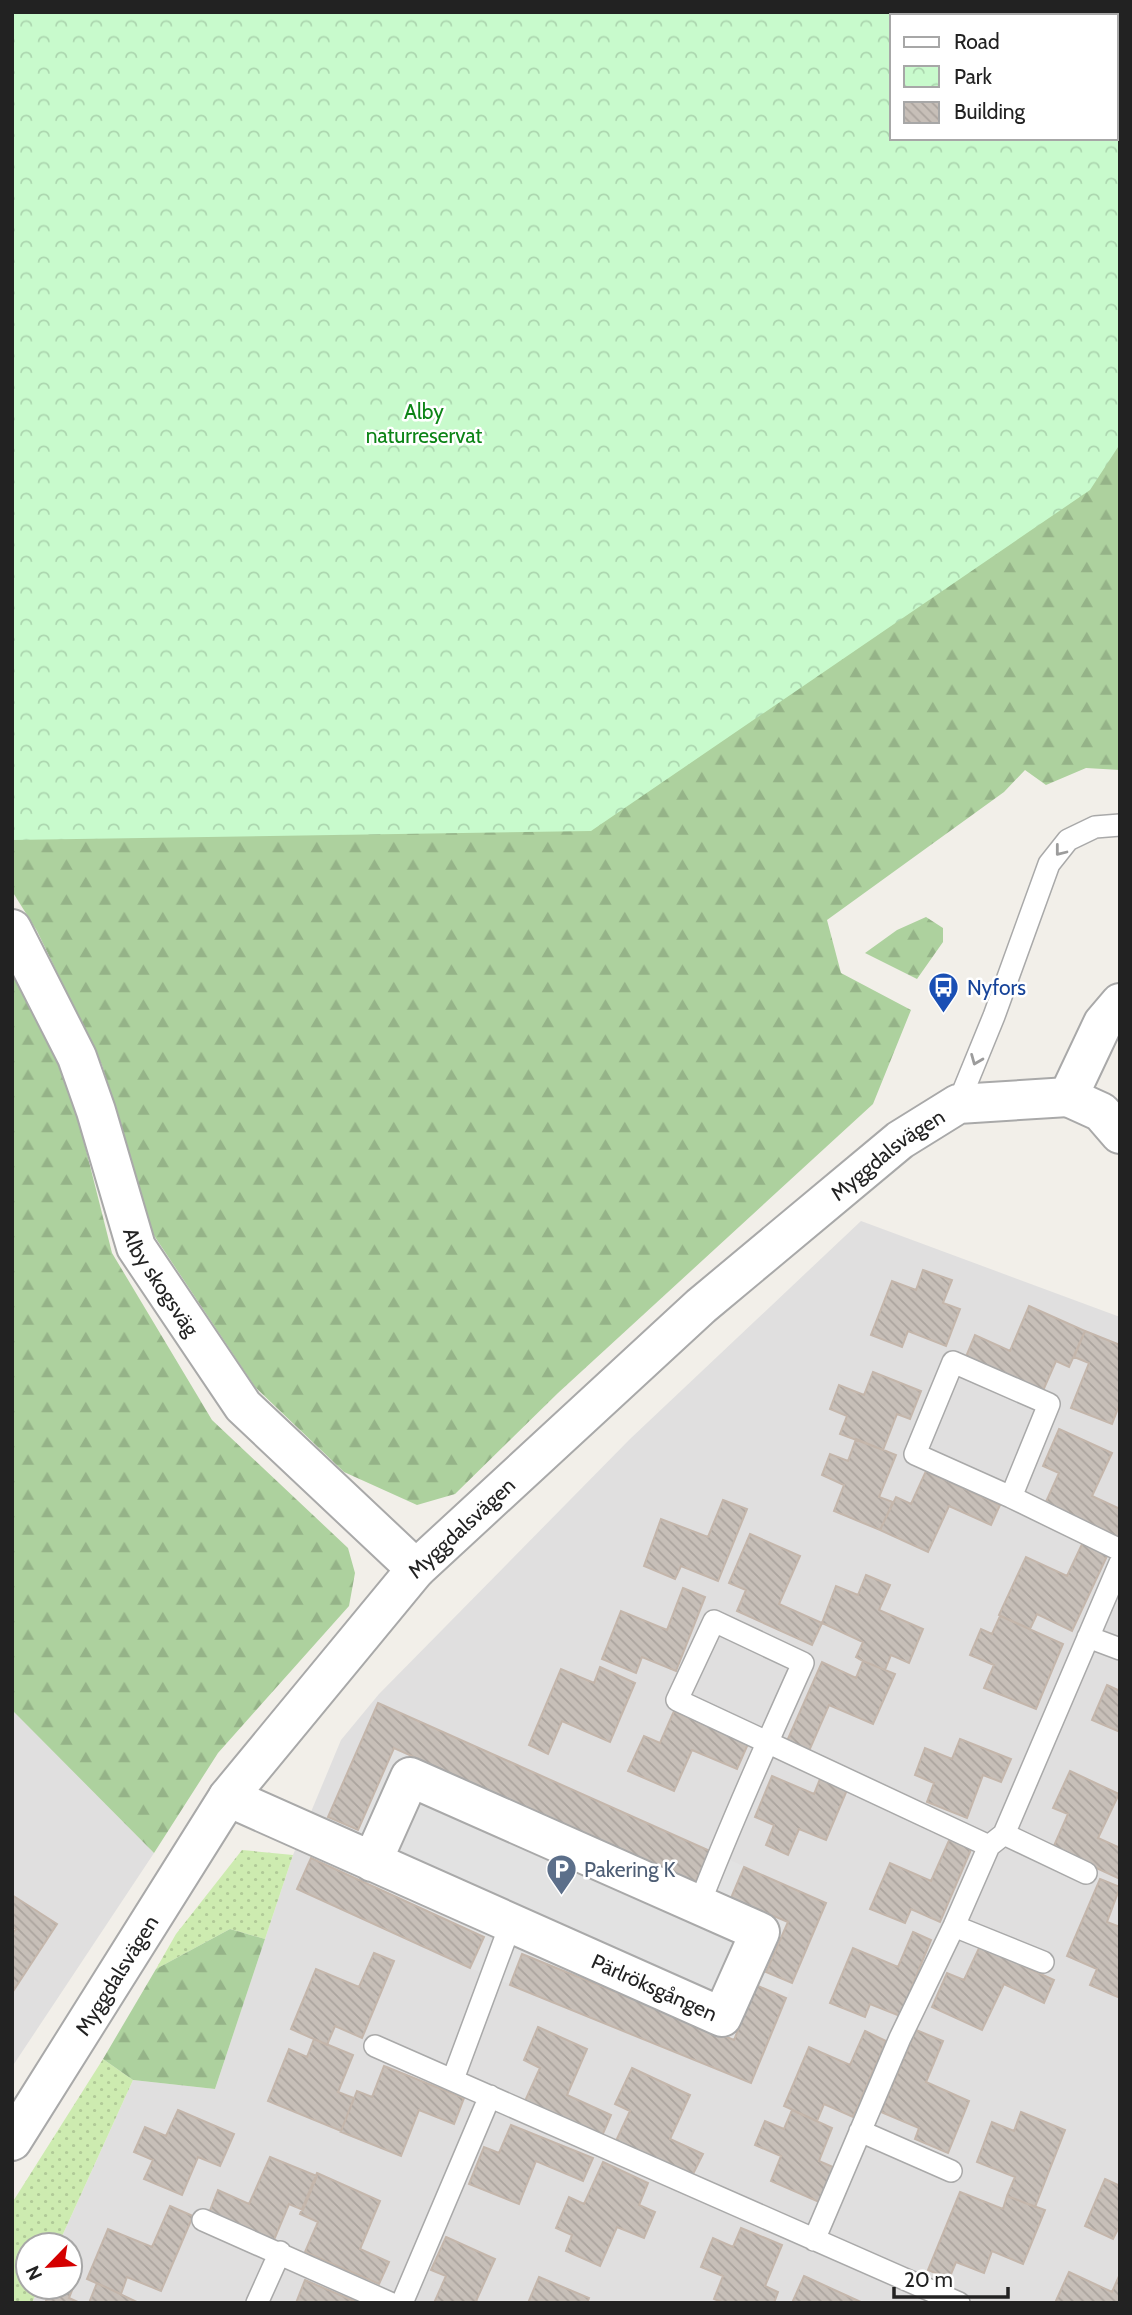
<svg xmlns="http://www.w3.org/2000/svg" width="1132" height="2315" font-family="Cabin,sans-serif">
  <defs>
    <pattern id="grass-dots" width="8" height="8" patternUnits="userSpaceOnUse" patternTransform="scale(1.75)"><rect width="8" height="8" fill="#cdebb0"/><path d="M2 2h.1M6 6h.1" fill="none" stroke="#b0c997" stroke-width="1.8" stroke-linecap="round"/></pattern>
    <pattern id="forest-firs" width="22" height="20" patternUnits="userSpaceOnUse" patternTransform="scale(1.75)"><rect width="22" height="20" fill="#add19e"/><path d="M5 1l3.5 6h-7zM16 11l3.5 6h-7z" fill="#95b388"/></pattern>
    <pattern id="park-crowns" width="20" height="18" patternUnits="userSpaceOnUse" patternTransform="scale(1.75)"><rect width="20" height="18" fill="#c8facc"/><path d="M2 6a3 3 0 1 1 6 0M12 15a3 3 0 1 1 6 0" fill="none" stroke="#acd6af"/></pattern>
    <pattern id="building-back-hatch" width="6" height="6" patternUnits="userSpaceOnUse" patternTransform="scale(1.75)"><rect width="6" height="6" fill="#c7bfb8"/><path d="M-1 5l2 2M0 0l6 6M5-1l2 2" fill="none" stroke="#aba49e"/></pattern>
  </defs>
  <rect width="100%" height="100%" fill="#f2efe9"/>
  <path fill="#e0dfdf" d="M 861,1221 L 1120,1317 L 1120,2303 L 32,2303 L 39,2287 L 70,2287 L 70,2245 L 58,2245 L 133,2080 L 215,2089 L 293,1855 L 341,1740 L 379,1694 L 630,1439 Z
    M 12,1710 L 154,1853 L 12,2067 Z"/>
  <path fill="url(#grass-dots)" d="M 242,1850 L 293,1855 L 265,1939 L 230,1929 L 156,1969 L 176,1934 Z
    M 103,2059 L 133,2080 L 58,2245 L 28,2245 L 28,2287 L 39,2287 L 32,2303 L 12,2303 L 12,2203 Z"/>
  <path fill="url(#forest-firs)" fill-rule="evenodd" d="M 861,12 L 1120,12 L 1120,770 L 1086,768 L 1046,785 L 1025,770 L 1004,792 L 827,920 L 841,973 L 911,1010 L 873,1104 L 558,1393 L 455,1494 L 417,1505 L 344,1472 L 255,1387 L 153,1234 L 102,1065 L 37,931 L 12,891 L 12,622 ZM 892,16 L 1116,16 L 1116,138 L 892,138 Z
    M 926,917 L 943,928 L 943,942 L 917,979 L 865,953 L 897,930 Z
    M 12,961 L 52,1034 L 79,1122 L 112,1253 L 212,1420 L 348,1548 L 355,1573 L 349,1606 L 218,1753 L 154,1853 L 12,1710 Z
    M 230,1929 L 265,1939 L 215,2089 L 133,2080 L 103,2059 L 156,1969 Z"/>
  <path fill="url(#park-crowns)" fill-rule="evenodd" d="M 12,12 L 1120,12 L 1120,444 L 1090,490 L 591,831 L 12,840 ZM 892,16 L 1116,16 L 1116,138 L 892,138 Z"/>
  <path fill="#e2e2e2" d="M 378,1703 L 826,1903 L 751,2083 L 470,1968 L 297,1889 Z"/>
  <path fill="url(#building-back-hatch)" stroke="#c4b6ab" stroke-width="2" d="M 923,1270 L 952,1280 L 943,1303 L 960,1309 L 946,1346 L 908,1331 L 902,1347 L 871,1335 L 892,1281 L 916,1290 Z
    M 1029,1306 L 1085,1331 L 1069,1367 L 1056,1361 L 1042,1393 L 965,1359 L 975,1335 L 1010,1351 Z
    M 1085,1331 L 1120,1345 L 1120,1403 L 1112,1424 L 1071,1408 L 1089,1363 L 1074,1357 Z
    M 873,1372 L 921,1391 L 910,1419 L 897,1414 L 883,1450 L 840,1434 L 847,1416 L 830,1409 L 839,1385 L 864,1395 Z
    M 1059,1429 L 1112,1453 L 1092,1496 L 1120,1509 L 1120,1538 L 1045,1504 L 1059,1473 L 1043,1466 Z
    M 856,1439 L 896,1455 L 879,1497 L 893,1502 L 880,1530 L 834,1511 L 844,1485 L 822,1475 L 830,1454 L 848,1461 Z
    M 926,1471 L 1000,1505 L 991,1525 L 949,1506 L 928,1552 L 880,1530 L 896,1497 L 911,1504 Z
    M 723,1500 L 747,1509 L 718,1581 L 681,1566 L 675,1579 L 644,1566 L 661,1519 L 708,1537 Z
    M 750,1534 L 800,1556 L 779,1604 L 822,1623 L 812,1645 L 737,1611 L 746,1590 L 729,1583 Z
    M 1083,1542 L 1108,1554 L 1072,1631 L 1037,1614 L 1030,1629 L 999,1615 L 1026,1557 L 1067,1576 Z
    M 866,1575 L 890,1585 L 879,1610 L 923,1629 L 909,1663 L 891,1655 L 885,1670 L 863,1661 L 856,1657 L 863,1642 L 822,1623 L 836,1586 L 858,1595 Z
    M 683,1588 L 705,1597 L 676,1671 L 642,1657 L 636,1673 L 602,1659 L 621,1611 L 667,1630 Z
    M 1000,1616 L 1063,1644 L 1036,1709 L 984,1688 L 994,1665 L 970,1655 L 981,1629 L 992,1634 Z
    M 863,1661 L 895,1674 L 873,1724 L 829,1705 L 809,1751 L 787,1741 L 822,1662 L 856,1678 Z
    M 600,1667 L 635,1683 L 610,1742 L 562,1721 L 548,1754 L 529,1745 L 561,1669 L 594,1683 Z
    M 1107,1685 L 1120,1691 L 1120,1732 L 1092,1720 Z
    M 378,1703 L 710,1851 L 695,1883 L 394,1748 L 358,1830 L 328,1817 Z
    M 674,1711 L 748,1744 L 737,1769 L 692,1750 L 674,1791 L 628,1771 L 644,1736 L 660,1743 Z
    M 960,1739 L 1011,1759 L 1001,1782 L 983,1775 L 967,1818 L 927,1802 L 934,1783 L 915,1775 L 925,1748 L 952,1759 Z
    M 1070,1771 L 1119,1794 L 1098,1838 L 1120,1848 L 1120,1879 L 1053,1848 L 1068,1814 L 1053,1808 Z
    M 772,1776 L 814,1794 L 820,1779 L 847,1790 L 826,1840 L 799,1829 L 788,1855 L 766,1845 L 774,1825 L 755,1817 Z
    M 951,1836 L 973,1845 L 940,1922 L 911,1909 L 905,1923 L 870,1909 L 890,1863 L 931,1881 Z
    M 311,1858 L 484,1937 L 470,1968 L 297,1889 Z
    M 744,1867 L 826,1903 L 792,1983 L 766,1972 L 788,1922 L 731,1898 Z
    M 1100,1879 L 1120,1887 L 1107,1922 L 1120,1927 L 1120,1998 L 1090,1985 L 1097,1969 L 1067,1956 Z
    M 12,1895 L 57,1924 L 12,1993 L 12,1934 L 16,1929 L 12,1927 Z
    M 913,1932 L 931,1940 L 900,2016 L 870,2004 L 865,2017 L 830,2003 L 853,1948 L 898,1967 Z
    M 980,1946 L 1054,1980 L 1044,2003 L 1004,1984 L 982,2030 L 932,2007 L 947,1973 L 964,1980 Z
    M 374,1953 L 394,1961 L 362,2038 L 335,2026 L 327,2045 L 291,2029 L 316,1969 L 359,1987 Z
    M 522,1954 L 734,2040 L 756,1985 L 786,1998 L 751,2083 L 510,1985 Z
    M 538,2027 L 587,2049 L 567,2095 L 611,2115 L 602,2136 L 525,2101 L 540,2068 L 524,2060 Z
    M 916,2030 L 943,2041 L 926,2082 L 969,2101 L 948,2153 L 915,2139 L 919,2128 L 881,2112 Z
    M 865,2031 L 886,2041 L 853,2117 L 824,2104 L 817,2121 L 784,2106 L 809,2047 L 850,2065 Z
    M 314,2039 L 353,2055 L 338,2092 L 354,2098 L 341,2131 L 268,2101 L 289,2049 L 307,2057 Z
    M 384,2066 L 464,2098 L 454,2124 L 419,2110 L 401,2156 L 339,2131 L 341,2131 L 357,2091 L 372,2097 Z
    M 632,2068 L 690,2095 L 670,2139 L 703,2154 L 691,2178 L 615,2143 L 630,2111 L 615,2104 Z
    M 178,2110 L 234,2134 L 220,2166 L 198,2157 L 182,2195 L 144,2179 L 153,2160 L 134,2152 L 145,2127 L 166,2136 Z
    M 792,2110 L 832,2128 L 819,2161 L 833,2167 L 819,2202 L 771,2181 L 781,2156 L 755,2145 L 765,2121 L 784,2129 Z
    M 1021,2112 L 1065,2130 L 1035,2207 L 1007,2196 L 1015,2177 L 977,2162 L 992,2122 L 1014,2131 Z
    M 511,2125 L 593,2158 L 583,2181 L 536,2161 L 519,2204 L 469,2184 L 484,2147 L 499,2153 Z
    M 270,2157 L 317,2176 L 303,2210 L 289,2204 L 274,2240 L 209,2213 L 218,2190 L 249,2204 Z
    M 603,2162 L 648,2183 L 639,2205 L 655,2212 L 644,2238 L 617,2227 L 600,2266 L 566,2251 L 572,2235 L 556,2228 L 569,2197 L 584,2204 Z
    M 317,2173 L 380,2201 L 360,2249 L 389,2262 L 379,2284 L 305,2252 L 318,2222 L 300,2214 Z
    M 1105,2179 L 1120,2186 L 1120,2225 L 1113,2239 L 1085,2226 Z
    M 960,2192 L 1003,2209 L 1007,2196 L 1045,2210 L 1023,2264 L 992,2251 L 984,2273 L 956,2262 L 949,2279 L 928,2270 Z
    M 170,2206 L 193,2216 L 161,2291 L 127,2277 L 121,2294 L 87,2279 L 108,2229 L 152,2247 Z
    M 741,2228 L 782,2245 L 765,2286 L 778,2292 L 774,2303 L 724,2303 L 714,2299 L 723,2276 L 701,2267 L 713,2238 L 733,2247 Z
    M 446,2237 L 495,2259 L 476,2301 L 480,2303 L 434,2303 L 446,2276 L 431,2270 Z
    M 1069,2272 L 1112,2292 L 1120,2274 L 1120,2303 L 1055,2303 Z
    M 804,2276 L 863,2303 L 792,2303 Z
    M 539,2277 L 589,2298 L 587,2303 L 528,2303 Z
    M 305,2280 L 359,2303 L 296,2303 Z
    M 97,2283 L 137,2302 L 136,2303 L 89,2303 Z
    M 52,2287 L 73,2288 L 69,2298 L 80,2303 L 45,2303 Z"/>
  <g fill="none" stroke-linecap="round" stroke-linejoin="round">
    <defs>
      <path id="service" d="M 958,1104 L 994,1016 L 1049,864 L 1068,840 L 1095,827 L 1120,825
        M 1011,1497 L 1049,1404 L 953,1362 L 915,1454 L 1011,1497 L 1120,1550
        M 1088,1637 L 1120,1649
        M 1004,1834 L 1086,1873
        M 699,1905 C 731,1823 767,1743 803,1663 L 714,1621 L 677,1700 L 989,1846
        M 954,1926 L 1043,1962
        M 375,2046 L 959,2303
        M 453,2079 L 511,1923
        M 860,2131 L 951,2171
        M 203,2220 L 390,2303
        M 814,2240 L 900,2038 L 954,1926 L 989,1846 L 1004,1834 L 1120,1563
        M 257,2303 L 280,2252
        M 402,2303 L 490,2096"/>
      <g id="minor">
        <path id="s1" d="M 12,929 L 77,1057 L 96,1111 L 136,1247 L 243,1406 L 416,1569"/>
        <path d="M 1120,1003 L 1103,1023 L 1068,1097 L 1101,1112 L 1120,1134"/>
        <path id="s2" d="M 228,1797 L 722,2017 L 760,1932 L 410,1777 L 372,1862"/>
      </g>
      <g id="tertiary">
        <path id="s3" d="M 12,2141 L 228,1797 L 416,1569 L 701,1306 L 900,1140 L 958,1104 L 1068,1097"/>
      </g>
    </defs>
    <use href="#service" stroke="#a9a9a9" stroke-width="24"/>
    <use href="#minor" stroke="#a9a9a9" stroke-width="42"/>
    <use href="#tertiary" stroke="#a9a9a9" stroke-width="42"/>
    <use href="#service" stroke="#fff" stroke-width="21"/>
    <use href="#minor" stroke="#fff" stroke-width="38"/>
    <use href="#tertiary" stroke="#fff" stroke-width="38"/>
  </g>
  <defs><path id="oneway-chevron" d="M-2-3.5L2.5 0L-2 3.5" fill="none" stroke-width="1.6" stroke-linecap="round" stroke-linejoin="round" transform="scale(1.75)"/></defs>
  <g stroke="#9c9c9c">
    <use href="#oneway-chevron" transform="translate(1060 851) rotate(128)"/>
    <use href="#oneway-chevron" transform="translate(976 1060) rotate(112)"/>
  </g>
  <defs>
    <symbol id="bus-pin" viewBox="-11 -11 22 30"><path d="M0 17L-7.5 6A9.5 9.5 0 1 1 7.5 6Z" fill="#1a4fb4" stroke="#fff"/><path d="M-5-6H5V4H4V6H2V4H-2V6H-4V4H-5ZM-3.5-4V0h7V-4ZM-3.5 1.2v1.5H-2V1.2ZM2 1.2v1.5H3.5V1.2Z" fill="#fff"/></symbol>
    <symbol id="parking-pin" viewBox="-11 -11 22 30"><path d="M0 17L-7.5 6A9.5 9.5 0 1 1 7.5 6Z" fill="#5c6f8a" stroke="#fff"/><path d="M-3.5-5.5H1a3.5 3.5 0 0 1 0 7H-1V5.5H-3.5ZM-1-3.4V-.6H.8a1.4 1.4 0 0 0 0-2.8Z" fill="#fff"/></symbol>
  </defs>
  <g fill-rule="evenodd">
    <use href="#bus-pin" x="926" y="970" width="35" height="47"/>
    <use href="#parking-pin" x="544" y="1852" width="35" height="47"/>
  </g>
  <g text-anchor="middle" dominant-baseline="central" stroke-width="5" stroke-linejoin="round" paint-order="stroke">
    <g font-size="21" fill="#0c8416" stroke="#fff">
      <text x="424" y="411">Alby<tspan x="424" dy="24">naturreservat</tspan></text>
    </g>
    <g font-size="21" fill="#164399" stroke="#fff" text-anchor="start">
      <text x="967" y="987">Nyfors</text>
    </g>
    <g font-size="21" fill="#222" stroke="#fff">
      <text stroke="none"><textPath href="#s3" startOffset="1330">Myggdalsvägen</textPath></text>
      <text stroke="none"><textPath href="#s1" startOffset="385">Alby skogsväg</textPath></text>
      <text stroke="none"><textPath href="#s3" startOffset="763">Myggdalsvägen</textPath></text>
      <text stroke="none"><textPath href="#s3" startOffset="196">Myggdalsvägen</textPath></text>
      <text stroke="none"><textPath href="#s2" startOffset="467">Pärlröksgången</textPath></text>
    </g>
    <g font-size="21" fill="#4e5e75" stroke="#fff" text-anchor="start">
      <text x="584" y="1869">Pakering K</text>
    </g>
  </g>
  <rect width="1132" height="2315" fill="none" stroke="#222222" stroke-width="28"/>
  <rect x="890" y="14" width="228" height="126" fill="#ffffff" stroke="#a7a7a7" stroke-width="2"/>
  <rect x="904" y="37" width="35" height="10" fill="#ffffff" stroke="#a7a7a7" stroke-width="2"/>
  <text x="954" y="49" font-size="21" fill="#222222">Road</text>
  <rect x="904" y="66" width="35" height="21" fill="url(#park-crowns)" stroke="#a7a7a7" stroke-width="2"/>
  <text x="954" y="84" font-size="21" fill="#222222">Park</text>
  <rect x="904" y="102" width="35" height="21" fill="url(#building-back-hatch)" stroke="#a7a7a7" stroke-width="2"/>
  <text x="954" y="119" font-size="21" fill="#222222">Building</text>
  <g transform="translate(49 2266) rotate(245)"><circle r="33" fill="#ffffff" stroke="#a7a7a7" stroke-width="2"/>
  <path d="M0-5L12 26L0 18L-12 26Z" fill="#d40000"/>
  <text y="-10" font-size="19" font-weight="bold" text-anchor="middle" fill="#222222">N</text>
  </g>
  <path d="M894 2287v10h114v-10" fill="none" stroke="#222222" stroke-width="3.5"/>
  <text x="904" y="2287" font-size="21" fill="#222222" stroke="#ffffff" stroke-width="5" paint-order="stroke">20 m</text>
</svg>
